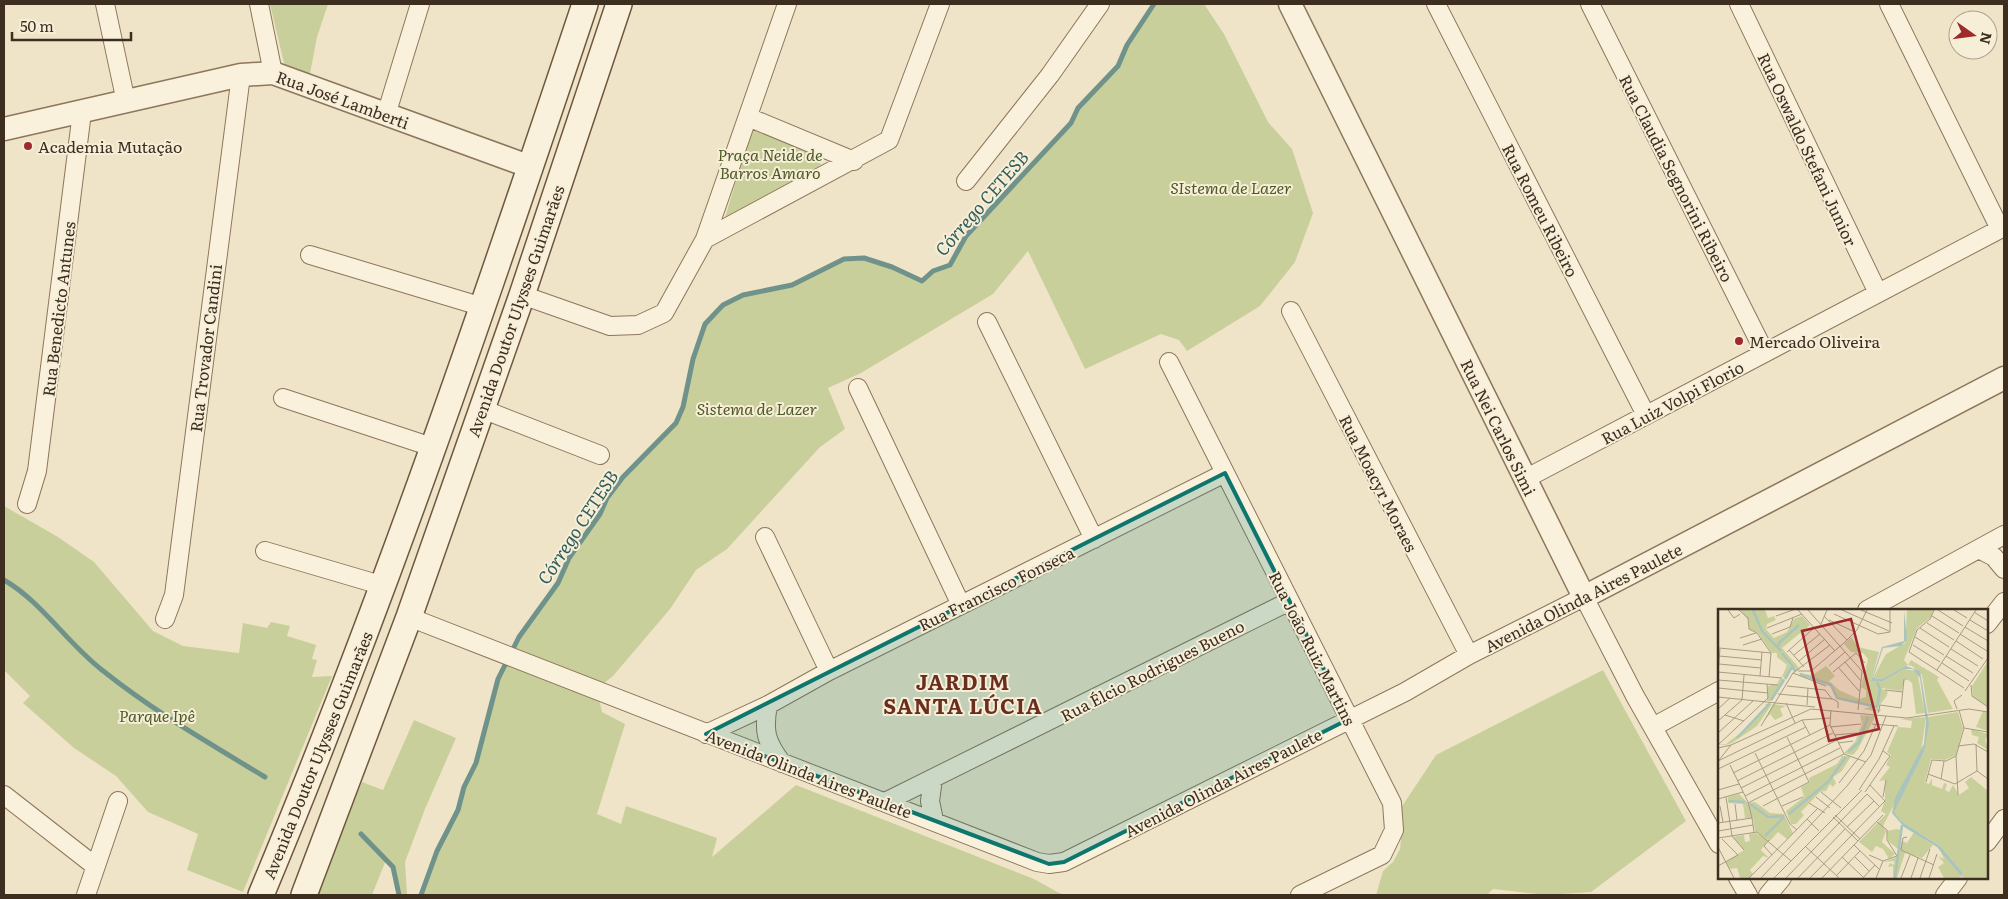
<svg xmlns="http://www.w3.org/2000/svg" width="2008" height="899" font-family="Literata,serif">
  <rect width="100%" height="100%" fill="#f0e4c8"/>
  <path fill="#c9cf9b" d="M 270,4 L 328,4 L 317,37 L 309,79 L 287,68 L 284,63 Z
    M 1154,4 L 1204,4 L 1224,34 L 1268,122 L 1292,149 L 1313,213 L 1295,262 L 1260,306 L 1187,351 L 1179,340 L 1161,334 L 1085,369 L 1028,251 L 993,294 L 861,373 L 828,388 L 845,429 L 820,447 L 727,549 L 696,570 L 670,609 L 613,676 L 602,685 L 599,699 L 602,712 L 625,724 L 597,814 L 621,824 L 626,806 L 717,838 L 712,857 L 796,785 L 1034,879 L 1063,895 L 421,895 L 437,851 L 458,810 L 464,787 L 476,763 L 498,679 L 519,637 L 558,583 L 569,558 L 600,514 L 607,498 L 623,477 L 676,423 L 683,407 L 693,359 L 705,324 L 723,305 L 743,295 L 792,285 L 844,259 L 864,258 L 892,267 L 922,280 L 933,271 L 950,265 L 966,236 L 1071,123 L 1078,108 L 1118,66 L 1127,45 Z
    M 757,128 L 818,155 L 821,165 L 724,221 L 750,135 Z
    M 4,506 L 58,537 L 94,562 L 153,631 L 183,646 L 239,653 L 243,623 L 267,628 L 271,622 L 290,626 L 287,636 L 316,645 L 312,659 L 317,660 L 312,677 L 332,676 L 243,892 L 187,870 L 198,834 L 148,812 L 116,776 L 74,748 L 23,703 L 30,696 L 4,670 Z
    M 1603,670 L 1686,821 L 1591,892 L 1547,895 L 1493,889 L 1487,895 L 1376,895 L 1383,871 L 1393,862 L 1400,849 L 1402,829 L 1399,811 L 1436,755 Z
    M 414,720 L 456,738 L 425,809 L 405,862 L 407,895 L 399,895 L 393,868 L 386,860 L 372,895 L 316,895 L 362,782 L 383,790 Z"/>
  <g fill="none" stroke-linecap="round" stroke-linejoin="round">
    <path stroke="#6f938a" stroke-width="5" d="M 4,580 C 42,602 67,643 102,670 C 153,711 209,743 265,777
      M 361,834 L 393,867 L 399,895
      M 421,895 L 437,851 L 458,810 L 464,787 L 476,763 L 498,679 L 519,637 L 558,583 L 569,558 L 600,514 L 607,498 L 623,477 L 676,423 L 683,407 L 693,359 L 705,324 L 723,305 L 743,295 L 792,285 L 844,259 L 864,258 L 892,267 L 922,281 L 933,271 L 950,265 L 966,236 L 1071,123 L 1078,108 L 1118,66 L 1127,45 L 1154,4"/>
    <defs>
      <path id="minor" d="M 105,4 L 126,102
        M 259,4 L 273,73
        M 1436,4 L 1646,415
        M 1590,4 L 1765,353
        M 1739,4 L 1878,293
        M 1889,4 L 2000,229
        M 386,115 L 420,4
        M 748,117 L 854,161
        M 966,181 L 1050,75 L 1100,4
        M 705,239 L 889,140 L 940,4
        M 310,255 L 483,307
        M 522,295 L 610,326 L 638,325 L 664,313 L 705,239 L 787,4
        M 1291,311 L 1469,655
        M 987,322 L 1094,539
        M 1169,362 L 1392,803 L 1394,830 L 1382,855 L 1300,895
        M 858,388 L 961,605
        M 283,398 L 432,447
        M 482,409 L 600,455
        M 1525,479 L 2004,227
        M 27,504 L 37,471 L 82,112
        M 765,537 L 829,671
        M 1979,549 L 1994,557 L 2004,569
        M 265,551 L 384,586
        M 1867,610 L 2004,535
        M 409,617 L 1037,862 L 1049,864 L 1064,862 L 1405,692 L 1469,655 L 1584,597 L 1635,696 L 1719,844
        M 165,619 L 174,595 L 241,75
        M 1987,624 L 2004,602
        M 768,705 C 763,731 766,742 782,763
        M 1653,727 L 1719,691
        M 706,734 L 768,705 L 829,671 L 1225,473
        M 933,779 L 930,801 L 934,820
        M 4,795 L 95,866
        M 885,802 L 1290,601
        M 1987,842 L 2004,819
        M 1738,878 L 1748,895
        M 86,895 L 118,801
        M 1768,895 L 1782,878
        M 1945,895 L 1958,878"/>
      <path id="tertiary" d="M 1290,4 L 1584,597 L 2004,378
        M 4,129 L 241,75 L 273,73 L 531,167"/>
      <path id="secondary" d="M 261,895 C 383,603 485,304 585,4
        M 304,895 L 409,617 L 522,295 L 619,4"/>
    </defs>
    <use href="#minor" stroke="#8d765c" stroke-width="20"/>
    <use href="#tertiary" stroke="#8d765c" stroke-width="25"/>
    <use href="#secondary" stroke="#6f573f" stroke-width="28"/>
    <use href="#minor" stroke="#faf1dc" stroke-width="18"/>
    <use href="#tertiary" stroke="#faf1dc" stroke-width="22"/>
    <use href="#secondary" stroke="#faf1dc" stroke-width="25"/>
  </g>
  <path fill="#0f766e" fill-opacity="0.2" stroke="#0f766e" stroke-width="4" stroke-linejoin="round" d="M 1225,473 L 1349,719 L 1064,862 L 1049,864 L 706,734 Z"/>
  <g fill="#9e2a2b" stroke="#f7eed8" stroke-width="2">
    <circle cx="28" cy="146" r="5"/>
    <circle cx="1739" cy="341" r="5"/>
  </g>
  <g text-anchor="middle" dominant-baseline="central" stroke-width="4" stroke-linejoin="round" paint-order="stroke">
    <g font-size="16" fill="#3d2e20" stroke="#f7eed8">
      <text transform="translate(343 99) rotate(20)">Rua José Lamberti</text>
      <text transform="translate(1808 149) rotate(65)">Rua Oswaldo Stefani Junior</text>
      <text transform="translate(1677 178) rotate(63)">Rua Claudia Segnorini Ribeiro</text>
      <text transform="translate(1541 210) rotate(63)">Rua Romeu Ribeiro</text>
      <text transform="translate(58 309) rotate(-83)">Rua Benedicto Antunes</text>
      <text transform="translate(515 311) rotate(-71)">Avenida Doutor Ulysses Guimarães</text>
      <text transform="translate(205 348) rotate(-83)">Rua Trovador Candini</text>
      <text transform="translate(1672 402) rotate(-28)">Rua Luiz Volpi Florio</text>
      <text transform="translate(1499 427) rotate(64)">Rua Nei Carlos Simi</text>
      <text transform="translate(1379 483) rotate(63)">Rua Moacyr Moraes</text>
      <text transform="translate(996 588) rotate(-26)">Rua Francisco Fonseca</text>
      <text transform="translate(1583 597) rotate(-27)">Avenida Olinda Aires Paulete</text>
      <text transform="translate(1313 648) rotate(63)">Rua João Ruiz Martins</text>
      <text transform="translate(1152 670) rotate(-27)">Rua Élcio Rodrigues Bueno</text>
      <text transform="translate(317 755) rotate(-68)">Avenida Doutor Ulysses Guimarães</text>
      <text transform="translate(809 773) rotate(21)">Avenida Olinda Aires Paulete</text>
      <text transform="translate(1223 782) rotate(-27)">Avenida Olinda Aires Paulete</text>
    </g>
    <g font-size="16" fill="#3d2e20" stroke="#f7eed8" text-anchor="start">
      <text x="38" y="146">Academia Mutação</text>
      <text x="1749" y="341">Mercado Oliveira</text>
    </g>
    <g font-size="16" font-style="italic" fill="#4d5a26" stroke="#f7eed8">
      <text x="770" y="154">Praça Neide de<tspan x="770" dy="18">Barros Amaro</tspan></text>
      <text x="1231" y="187">SIstema de Lazer</text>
      <text x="757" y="408">Sistema de Lazer</text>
      <text x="157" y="715">Parque Ipê</text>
    </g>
    <g font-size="18" font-style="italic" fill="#2f5d5a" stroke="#f7eed8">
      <text transform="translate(981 203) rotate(-49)">Córrego CETESB</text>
      <text transform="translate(577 527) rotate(-57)">Córrego CETESB</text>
    </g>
    <g font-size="21" font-weight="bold" letter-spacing="1" fill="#6b2e1e" stroke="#f7eed8">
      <text x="963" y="680">JARDIM<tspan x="963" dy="24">SANTA LÚCIA</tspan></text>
    </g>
  </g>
  <g transform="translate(1718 609)">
    <rect width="270" height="270" fill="#f0e4c8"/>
    <path d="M 22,1 L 47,1 L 50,9 L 56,7 L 58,11 L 49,15 L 48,20 L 56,29 L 69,23 L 76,10 L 84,7 L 92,16 L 64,39 L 82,60 L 77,63 L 72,53 L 63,44 L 73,58 L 67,68 L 64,68 L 69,56 L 59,48 L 59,44 L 54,44 L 40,24 L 31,20 L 31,12 ZM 189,1 L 215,1 L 213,8 L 199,19 L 186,51 L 190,56 L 193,51 L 221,68 L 219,71 L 235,100 L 210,104 L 204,66 L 194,57 L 190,56 L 164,70 L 155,69 L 168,45 L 187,34 ZM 133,28 L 140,38 L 161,43 L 153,72 L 165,72 L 186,60 L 199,62 L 207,104 L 198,105 L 194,74 L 190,71 L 187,71 L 183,82 L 163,79 L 170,83 L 168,88 L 161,97 L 154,99 L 163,100 L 162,103 L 145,100 L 155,97 L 119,89 L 113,76 L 79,64 L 95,66 L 108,57 L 117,67 L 111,72 L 121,81 L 141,90 L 148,88 L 148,81 L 143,78 L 150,50 L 145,44 L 133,43 L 126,35 ZM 270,52 L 270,98 L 255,88 L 254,77 ZM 62,69 L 67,70 L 64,76 L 54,92 L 49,92 L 50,77 L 59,75 ZM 47,95 L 54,95 L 39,117 L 14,134 L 7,136 L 0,136 L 8,135 L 30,118 L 49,97 ZM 55,95 L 68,97 L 62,100 L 65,107 L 57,111 L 52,105 L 46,112 ZM 265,102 L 270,104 L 270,122 L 258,118 ZM 240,103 L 245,119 L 238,146 L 227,151 L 213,150 L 207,173 L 211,175 L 214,169 L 214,176 L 224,180 L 226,174 L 229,175 L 227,181 L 231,183 L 235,176 L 241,186 L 251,179 L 247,173 L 253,168 L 270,182 L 270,269 L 245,269 L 244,263 L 223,238 L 183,212 L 175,203 L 206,143 L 210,108 ZM 142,106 L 157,107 L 156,110 L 140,140 L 135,146 L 126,144 L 137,133 L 144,115 ZM 208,108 L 203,143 L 165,217 L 168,222 L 164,233 L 177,245 L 171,250 L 165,240 L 158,237 L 154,243 L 141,233 L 168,205 L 163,202 L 167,192 L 167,171 L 161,172 L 172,158 L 168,156 L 173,146 L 169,143 L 180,118 L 193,119 L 194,112 L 182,110 ZM 253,120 L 270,125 L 267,131 L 270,141 L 259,134 L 261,128 L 254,126 ZM 124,147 L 133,147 L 124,162 L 115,168 L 118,174 L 115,178 L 112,175 L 108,182 L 102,183 L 83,203 L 86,206 L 78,215 L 73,215 L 68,202 L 86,188 L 83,178 L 92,173 L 91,169 L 119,155 ZM 21,185 L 30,194 L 37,193 L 52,204 L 66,205 L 75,224 L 69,230 L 60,223 L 52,232 L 37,222 L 35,209 L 27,209 L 25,195 L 10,194 L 10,188 ZM 178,220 L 183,221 L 180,240 L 170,232 L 169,222 ZM 196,223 L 215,236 L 204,249 L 187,244 L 179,269 L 175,269 L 175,257 L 170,258 L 172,254 L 176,256 L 176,252 L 166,253 L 179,248 L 184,232 L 189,234 ZM 38,224 L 50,231 L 43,241 L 51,249 L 45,247 L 32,261 L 35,265 L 31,269 L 22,269 L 19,259 L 12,260 L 8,253 L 26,241 L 15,228 L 26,226 L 27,233 L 32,232 L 31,225 ZM 221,239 L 242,264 L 243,269 L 226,269 L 220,258 L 226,254 L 220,247 L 226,250 Z" fill="#c9cf9b"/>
    <path d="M 186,1 L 189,30 L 183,37 L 165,39 L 155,69 L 164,70 L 188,57 L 202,62 L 211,115 L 206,143 L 176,203 L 183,212 L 223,238 L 244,263 L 245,269 L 219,238 L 186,218 L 174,204 L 177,189 L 206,135 L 208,112 L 202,69 L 195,60 L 186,60 L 165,72 L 153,72 L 164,38 L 186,32 Z" fill="#a9c4bc"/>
    <path fill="none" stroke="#a9c4bc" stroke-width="2.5" d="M 35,1 L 44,22 L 63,42M 60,39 L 61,34 L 81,16M 64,44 L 75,58M 82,65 L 113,76 L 119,89 L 159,98 L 162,80 L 159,73M 67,70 L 74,58 L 77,62M 53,91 L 66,71M 19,129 L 52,94M 130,143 L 141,133 L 150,108M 11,192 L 27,193M 32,195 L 50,208 L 66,207M 71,205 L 110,173 L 128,148M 47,227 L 66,208M 177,269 L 184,216"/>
    <path fill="none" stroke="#a89b85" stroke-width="1" d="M 10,1 L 16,9 L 22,5M 21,1 L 30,9 L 31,20 L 39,24 L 53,44M 80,1 L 117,42M 90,1 L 144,62 L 140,101M 124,1 L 171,22M 143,1 L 174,14M 216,1 L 212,10 L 199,21 L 191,43 L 246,79M 220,1 L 245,17M 236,1 L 249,9M 256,3 L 270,12M 116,5 L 160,25 L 172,23M 58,7 L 75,1M 106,7 L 129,31M 214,7 L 241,24M 111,11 L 137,23M 252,11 L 270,22M 209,14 L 236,31M 103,15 L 109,1M 247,18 L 270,32M 49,19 L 84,5M 202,19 L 231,38M 172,23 L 172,1M 54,25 L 72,18 L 75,9M 242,25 L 269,42M 197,28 L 226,46M 22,29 L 38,24M 238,32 L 265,50M 25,36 L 44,30M 195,36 L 222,53M 1,39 L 53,44M 2,40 L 0,63 L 64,69M 233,40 L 260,57M 71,41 L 86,58M 69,43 L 96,19M 76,46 L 102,25M 1,47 L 44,51M 228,47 L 255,64M 81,52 L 107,30M 127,53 L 143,72M 224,54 L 251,72M 1,55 L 43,59M 111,57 L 127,43M 120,58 L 141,82M 219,61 L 258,1M 80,62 L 93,62 L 127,33 L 139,21 L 149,1M 115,63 L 138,44 L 147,54M 75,64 L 112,36M 75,64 L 108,77M 42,67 L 44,43M 51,68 L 53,44M 0,71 L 60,76M 253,76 L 254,87 L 270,98M 69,77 L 107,81 L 114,90M 0,79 L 50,84M 167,81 L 185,83M 247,82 L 270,49M 60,85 L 115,90 L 120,93 L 120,99M 0,88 L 97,98M 68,94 L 77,114M 89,96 L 90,79M 0,100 L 12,89M 239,100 L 236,92 L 244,86M 113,101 L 112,116 L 126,145M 160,104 L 162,96 L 183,99 L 186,70M 7,106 L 26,112M 84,111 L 92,126M 0,112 L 24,91 L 26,66M 154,115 L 180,117M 43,117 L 75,64M 112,118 L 143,115M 246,119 L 270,123M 0,124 L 35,92M 116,126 L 139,124M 120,134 L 135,132M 258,135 L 259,162M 0,136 L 50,89 L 49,75M 240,137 L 256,135 L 270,143M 0,139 L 13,136 L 93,100 L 189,109 L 251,100 L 270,103M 37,144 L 72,215 L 79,221M 126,145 L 148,153M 1,151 L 13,136M 0,152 L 84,111 L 112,109M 12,156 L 30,193 L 34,209M 0,160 L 88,118M 15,164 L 112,116M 210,165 L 237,175 L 259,162 L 270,170M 223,170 L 226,152M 19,172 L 115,124M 208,173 L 214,151 L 228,152 L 238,147M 121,174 L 146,142 L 158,115M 23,179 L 119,131M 0,181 L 21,175M 141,181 L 161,150 L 176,117M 103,183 L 123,199M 147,183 L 172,147 L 165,142M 149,185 L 161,197M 240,186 L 238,147 L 246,119 L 241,101M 27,187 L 122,139M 8,188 L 14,227M 98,188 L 112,199M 165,188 L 168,171M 0,190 L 25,183M 30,194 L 126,145M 91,194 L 107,204M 17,195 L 19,211M 2,197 L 5,213M 45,197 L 91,173 L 69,128M 64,197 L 85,188M 117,206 L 142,230M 115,208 L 140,232M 89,210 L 101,222M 0,214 L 34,209 L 36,223M 129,218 L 156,192M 0,222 L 35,216M 14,227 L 26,241M 189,228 L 185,229 L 183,241 L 216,256M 0,229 L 39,223 L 73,252M 51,231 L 46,237 L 54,246M 136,236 L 162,261M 87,237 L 121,269M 0,238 L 16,269M 151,246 L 165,252M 124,248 L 146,269M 137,248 L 151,262M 0,257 L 20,246 L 4,230M 118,267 L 142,242M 31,269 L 100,199M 43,269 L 129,177 L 153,146 L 168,107M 56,269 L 144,181M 68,269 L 149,185M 80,269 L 127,220M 92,269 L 167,192 L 152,176M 104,269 L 165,206M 145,269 L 157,256M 158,269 L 165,252 L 179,247 L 169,231 L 169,221 L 159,213M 183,269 L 192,246M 193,269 L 200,249M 202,269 L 212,240M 211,269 L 219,245"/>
    <path fill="#9e2a2b" fill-opacity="0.15" stroke="#9e2a2b" stroke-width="2.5" d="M 133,10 L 161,120 L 111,132 L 84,22 Z"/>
    <rect width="270" height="270" fill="none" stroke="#3d2e20" stroke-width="2.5"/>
  </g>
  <rect width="2008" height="899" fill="none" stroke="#3d2e20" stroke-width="10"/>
  <g transform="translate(1973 35) rotate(104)"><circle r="24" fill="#f7eed8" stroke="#ada18e"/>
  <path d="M0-4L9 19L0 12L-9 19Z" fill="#9e2a2b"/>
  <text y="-8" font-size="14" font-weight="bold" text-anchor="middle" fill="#3d2e20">N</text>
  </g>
  <path d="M12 32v8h119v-8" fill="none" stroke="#3d2e20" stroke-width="2.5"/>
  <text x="20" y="32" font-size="15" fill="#3d2e20" stroke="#f7eed8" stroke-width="4" paint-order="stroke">50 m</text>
</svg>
